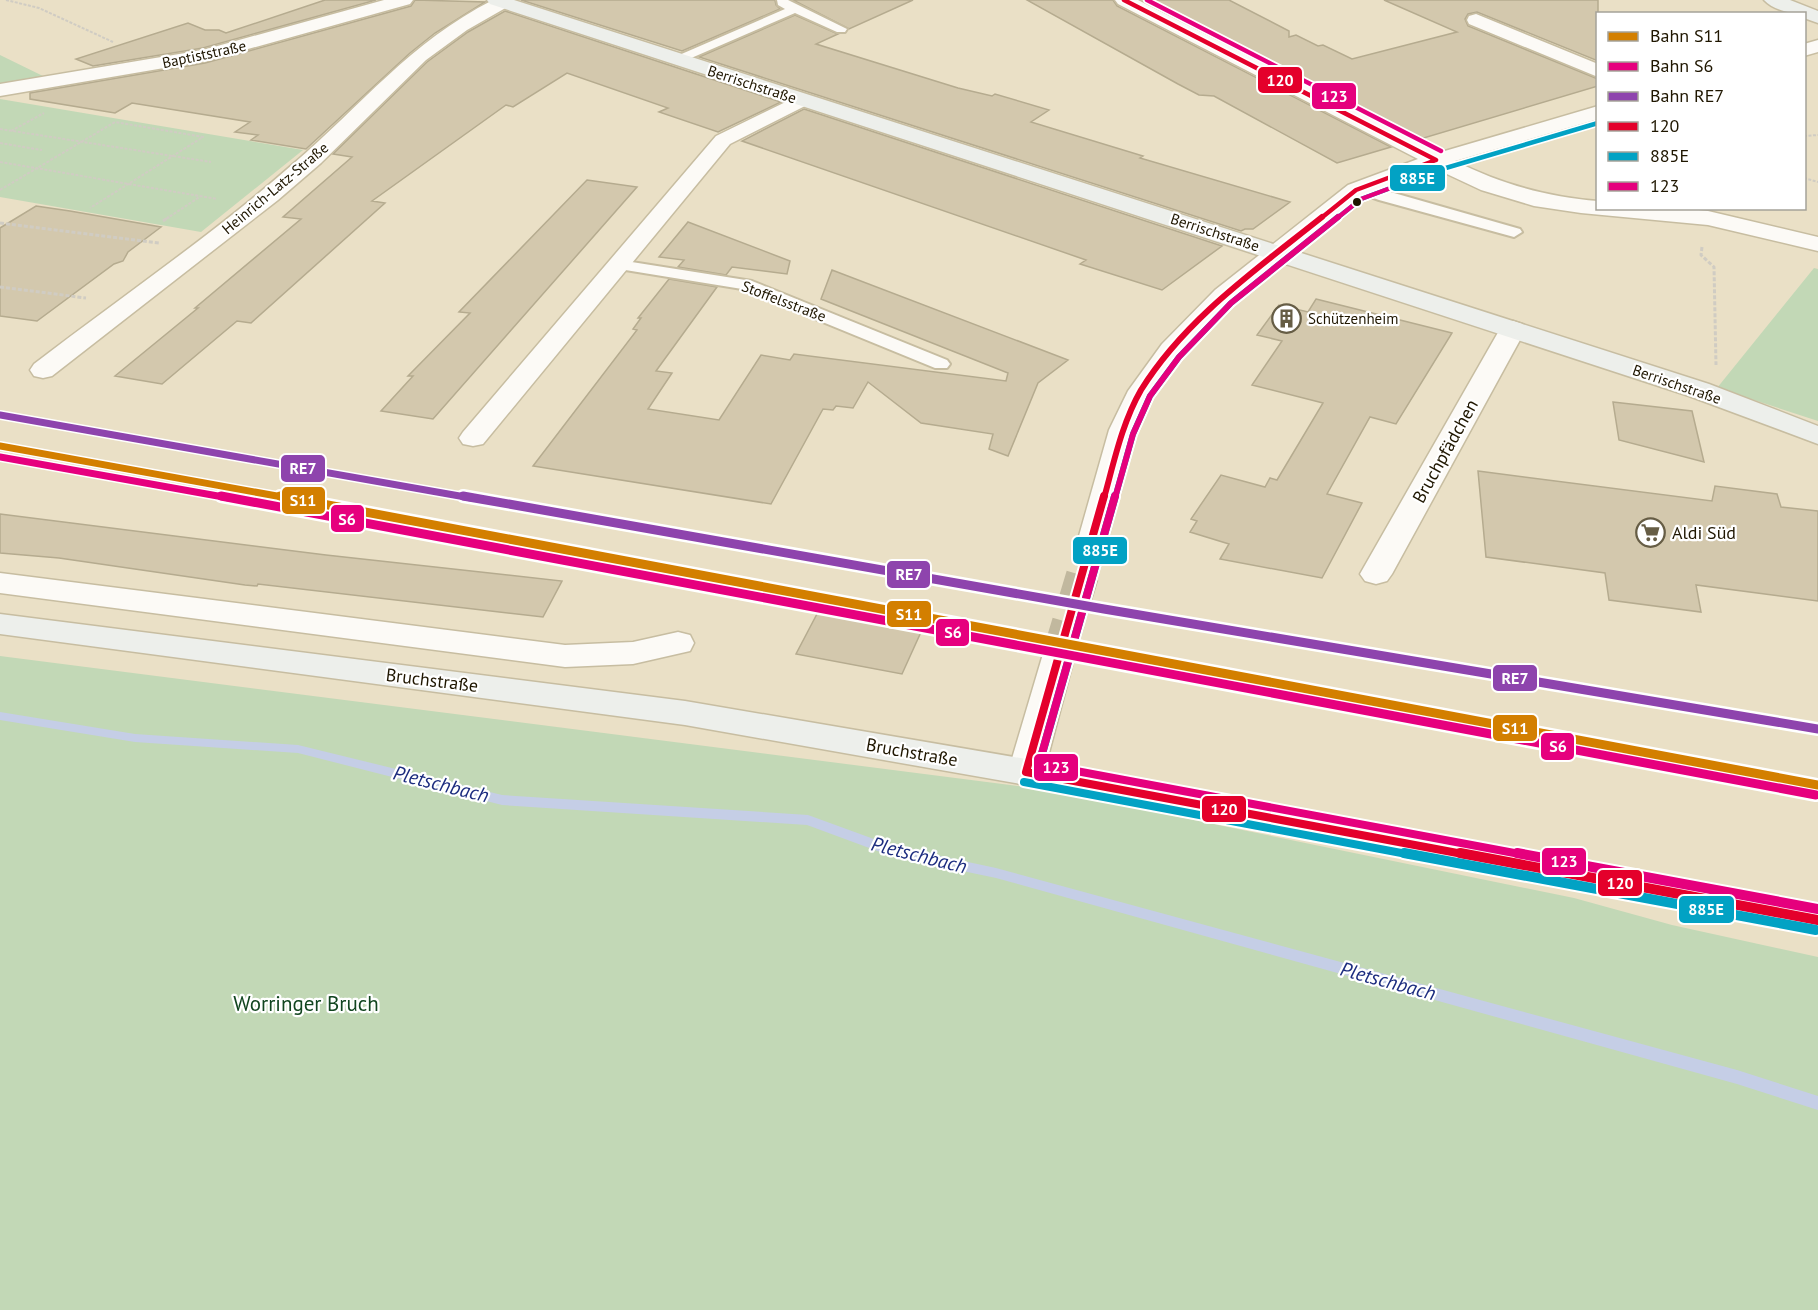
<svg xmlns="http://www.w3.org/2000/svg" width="1818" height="1310" font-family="'PT Sans',sans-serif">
  <rect width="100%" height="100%" fill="#eae0c6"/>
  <path fill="#c2d8b6" d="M 0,55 L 45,77 L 0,85 Z
    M 0,99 L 303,150 L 201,232 L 0,197 Z
    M 1814,268 L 1818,269 L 1818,421 L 1717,388 Z
    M 0,656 L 1042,789 L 1574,898 L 1672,925 L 1818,957 L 1818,1310 L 0,1310 Z"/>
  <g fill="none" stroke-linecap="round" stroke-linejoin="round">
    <path fill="#c5cee6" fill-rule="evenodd" d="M 0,712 L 135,734 L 298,745 L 502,795 L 808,815 L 893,846 L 996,868 L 1737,1070 L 1818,1096 L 1818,1110 L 1737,1084 L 996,878 L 891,856 L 807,825 L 502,805 L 298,753 L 135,742 L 0,720 Z"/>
  </g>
  <path fill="#d3c8ad" stroke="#b5ab8f" stroke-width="1.5" d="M 325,0 L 376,0 L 203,48 L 93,66 L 76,59 L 188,23 L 205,30 L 219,30 L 226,33 Z
    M 415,0 L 485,2 L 435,33 L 410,53 L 306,149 L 251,140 L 258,135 L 235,132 L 250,122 L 132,103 L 115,113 L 30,99 L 30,93 L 205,63 L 411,6 Z
    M 521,0 L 775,0 L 776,5 L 780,9 L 682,51 Z
    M 793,0 L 913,0 L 849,29 Z
    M 1027,0 L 1113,0 L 1117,6 L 1391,147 L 1337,163 L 1214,96 L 1199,95 L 1178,84 Z
    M 1143,0 L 1229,0 L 1289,31 L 1289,37 L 1296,35 L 1318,46 L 1323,45 L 1352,59 L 1457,32 L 1384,0 L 1598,0 L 1598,61 L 1477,12 L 1468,14 L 1465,19 L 1468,26 L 1598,79 L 1598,86 L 1417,140 Z
    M 505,11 L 781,102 L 718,132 L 659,112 L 668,108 L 567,73 L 513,107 L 506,105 L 372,201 L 385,203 L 251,323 L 237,321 L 162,384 L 115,376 L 198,308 L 195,308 L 301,219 L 283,217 L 352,157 L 333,154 L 427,62 L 468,32 Z
    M 795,15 L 838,34 L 816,44 L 958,88 L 992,96 L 995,94 L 1049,110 L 1031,122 L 1143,156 L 1140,158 L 1290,202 L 1253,229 L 1245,229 L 1241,231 L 699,57 Z
    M 804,109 L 1222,246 L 1162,290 L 1080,264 L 1086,260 L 742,141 Z
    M 587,180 L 637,187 L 433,419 L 381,411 L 413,376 L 408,376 L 470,313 L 459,312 Z
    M 36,206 L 70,211 L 161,227 L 128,252 L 123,261 L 114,264 L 37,321 L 0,316 L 0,228 Z
    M 688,222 L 790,261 L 787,274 L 732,267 L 726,275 L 678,267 L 684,260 L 659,257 Z
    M 832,270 L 1068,360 L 1038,383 L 1008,456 L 989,449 L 993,434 L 921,423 L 868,382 L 853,408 L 836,406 L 833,410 L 823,409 L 771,504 L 533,466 L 637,330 L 633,329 L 641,318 L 638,318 L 669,279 L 717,287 L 656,371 L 672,373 L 648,409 L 719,420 L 761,355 L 790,360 L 794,354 L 1006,381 L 1008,373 L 821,299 Z
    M 1316,299 L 1452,333 L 1396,424 L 1370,417 L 1327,494 L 1362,503 L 1322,578 L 1220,559 L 1229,544 L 1190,532 L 1197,521 L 1191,519 L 1221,475 L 1265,487 L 1270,478 L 1277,480 L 1323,403 L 1252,385 L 1282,341 L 1257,335 L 1279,305 L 1308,312 Z
    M 1613,402 L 1692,411 L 1704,462 L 1619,440 Z
    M 1478,471 L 1712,501 L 1715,486 L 1777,494 L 1781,507 L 1818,511 L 1818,601 L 1696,585 L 1701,612 L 1609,600 L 1605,573 L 1486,557 Z
    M 0,514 L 326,555 L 562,581 L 543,617 L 258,584 L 257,586 L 245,585 L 59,558 L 0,553 Z
    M 818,612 L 921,632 L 902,674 L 796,654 Z"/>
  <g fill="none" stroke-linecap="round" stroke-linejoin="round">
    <path stroke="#c1b89e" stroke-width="33" stroke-dasharray="33 16" stroke-linecap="butt" d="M 1059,654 L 1088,557"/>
    <defs>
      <path id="lane" d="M 777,0 L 788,0 L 847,29 L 845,32 L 837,32 L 795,13 L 682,62 L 677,63 L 670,59 L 785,9 L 778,5 Z
        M 1359,183 L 1520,229 L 1522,232 L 1514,237 L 1379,200 L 1354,191 L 1351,188 L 1354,185 Z
        M 619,260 L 752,281 L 947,360 L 950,364 L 947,368 L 935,368 L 742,289 L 613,268 L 611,265 L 613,262 Z"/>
      <path id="street" d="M 384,0 L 413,0 L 410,4 L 205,61 L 0,96 L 0,84 L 203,50 Z
        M 493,0 L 511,0 L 512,2 L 509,6 L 467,30 L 426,60 L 321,163 L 278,200 L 52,376 L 43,378 L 34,376 L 30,370 L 34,364 C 120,298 211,236 293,164 C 362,105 410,42 493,0 Z
        M 1115,0 L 1138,0 L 1438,153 L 1598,106 L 1598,119 L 1455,161 C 1501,184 1547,197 1598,201 L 1598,208 L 1680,208 L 1708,211 L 1818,237 L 1818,251 L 1708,225 L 1581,213 L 1534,206 L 1481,190 L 1434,168 L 1364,195 L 1233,300 L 1180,356 L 1154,392 L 1137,430 L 1103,557 L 1099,564 L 1088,566 L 1077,564 L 1073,557 L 1109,430 L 1128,391 L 1162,344 L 1215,290 L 1348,185 L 1418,159 L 1118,4 Z
        M 1476,14 L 1598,64 L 1598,77 L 1469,24 L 1467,20 L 1469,16 Z
        M 1818,40 L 1818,52 L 1804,56 L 1804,44 Z
        M 802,94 L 809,96 L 812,100 L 809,104 L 730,144 L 483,444 L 473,446 L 463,444 L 459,438 L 463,432 L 716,136 Z
        M 1513,321 L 1522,324 L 1526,329 L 1392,574 L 1387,581 L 1376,584 L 1365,581 L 1360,574 L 1500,329 L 1504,324 Z
        M 0,573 L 565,645 L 633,642 L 678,632 L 690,635 L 694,643 L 690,651 L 633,664 L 565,667 L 0,593 Z
        M 1059,643 L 1071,646 L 1075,654 L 1044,772 L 1039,781 L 1026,785 L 1013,781 L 1008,772 L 1043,654 L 1047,646 Z"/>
      <path id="secondary" d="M 487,0 L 514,0 L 1709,384 L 1818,426 L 1818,444 L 1689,396 L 490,4 Z
        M 1764,0 L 1790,0 L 1818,11 L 1818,23 L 1804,18 L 1804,14 C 1792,14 1773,10 1764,0 Z
        M 0,614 L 685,701 L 1026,759 L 1818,905 L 1818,935 L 1026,785 L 685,725 L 0,634 Z"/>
    </defs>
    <use href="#lane" stroke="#c7bda1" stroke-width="4"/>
    <use href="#street" stroke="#c7bda1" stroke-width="3"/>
    <use href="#secondary" stroke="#c7bda1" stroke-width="3"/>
    <path stroke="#d0ccc3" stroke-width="2" stroke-dasharray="3 1.5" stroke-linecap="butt" d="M 6,0 L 39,8 L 113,42
      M 0,129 L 211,162
      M 11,131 L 44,113
      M 1804,136 L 1818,135
      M 0,143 L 42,150
      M 0,162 L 217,199
      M 1804,178 L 1818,182
      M 0,190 L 115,122 L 203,137 L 90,208
      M 166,219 L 201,196"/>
    <path stroke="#d0ccc3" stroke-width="3" stroke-dasharray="4 2" stroke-linecap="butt" d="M 163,221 L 169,217
      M 0,223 L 159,243
      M 1702,247 L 1701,255 L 1714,267 L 1716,365
      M 0,287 L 86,298"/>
    <use href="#lane" fill="#fcfaf6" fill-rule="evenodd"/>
    <use href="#street" fill="#fcfaf6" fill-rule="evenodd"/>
    <use href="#secondary" fill="#edefeb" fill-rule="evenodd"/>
    <defs>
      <path id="bus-1-far3" d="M 1124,0 L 1436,160
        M 1320,219 L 1356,190 L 1436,160"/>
      <path id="bus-1-far2" d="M 1104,498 C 1114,462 1122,423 1141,390 C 1185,319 1257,269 1322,217"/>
      <path id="bus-1-far1" d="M 1026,772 L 1468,855
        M 1026,772 L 1104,496"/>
      <path id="bus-1" d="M 1460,853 L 1818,920"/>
      <path id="bus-2-far3" d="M 1336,219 L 1361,199 L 1439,170 L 1598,123"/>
      <path id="bus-2-far2" d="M 1115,498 L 1133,434 L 1150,396 L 1179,357 L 1231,303 L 1338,217"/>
      <path id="bus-2-far1" d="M 1036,775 L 1115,496
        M 1024,782 L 1412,855"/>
      <path id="bus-2" d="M 1404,853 L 1816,930"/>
      <path id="bus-3-far3" d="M 1147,0 L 1441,151
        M 1336,219 L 1361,199 L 1439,170"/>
      <path id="bus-3-far2" d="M 1115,498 L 1133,434 L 1150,396 L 1179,357 L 1231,303 L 1338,217"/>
      <path id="bus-3-far1" d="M 1115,496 L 1039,764 L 1525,855"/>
      <path id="bus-3" d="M 1517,853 L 1818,909"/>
    </defs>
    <use href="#bus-1-far3" stroke="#fff" stroke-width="8"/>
    <use href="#bus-1-far2" stroke="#fff" stroke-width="10"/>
    <use href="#bus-1-far1" stroke="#fff" stroke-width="12"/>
    <use href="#bus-1" stroke="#fff" stroke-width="14"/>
    <use href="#bus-2-far3" stroke="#fff" stroke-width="8"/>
    <use href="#bus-2-far2" stroke="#fff" stroke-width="10"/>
    <use href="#bus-2-far1" stroke="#fff" stroke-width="12"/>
    <use href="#bus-2" stroke="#fff" stroke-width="14"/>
    <use href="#bus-3-far3" stroke="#fff" stroke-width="8"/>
    <use href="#bus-3-far2" stroke="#fff" stroke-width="10"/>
    <use href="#bus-3-far1" stroke="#fff" stroke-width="12"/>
    <use href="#bus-3" stroke="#fff" stroke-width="14"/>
    <use href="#bus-1-far3" stroke="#e4002b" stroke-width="4.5"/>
    <use href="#bus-1-far2" stroke="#e4002b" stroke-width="6"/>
    <use href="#bus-1-far1" stroke="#e4002b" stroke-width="8"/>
    <use href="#bus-1" stroke="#e4002b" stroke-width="10"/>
    <use href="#bus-2-far3" stroke="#02a2c4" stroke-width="4.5"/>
    <use href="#bus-2-far2" stroke="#02a2c4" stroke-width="6"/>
    <use href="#bus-2-far1" stroke="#02a2c4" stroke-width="8"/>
    <use href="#bus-2" stroke="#02a2c4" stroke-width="10"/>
    <use href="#bus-3-far3" stroke="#e5007d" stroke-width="4.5"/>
    <use href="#bus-3-far2" stroke="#e5007d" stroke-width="6"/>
    <use href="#bus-3-far1" stroke="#e5007d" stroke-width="8"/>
    <use href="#bus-3" stroke="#e5007d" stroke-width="10"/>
    <defs>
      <path id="rail-1-far1" d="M 0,446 L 288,498"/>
      <path id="rail-1" d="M 280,496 L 1818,785"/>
      <path id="rail-2-far1" d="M 0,457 L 229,498"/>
      <path id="rail-2" d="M 221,496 L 1816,795"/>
      <path id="rail-3-far1" d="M 0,415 L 471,498"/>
      <path id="rail-3" d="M 463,496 L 1104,609 L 1818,729"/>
    </defs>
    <use href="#rail-1-far1" stroke="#fff" stroke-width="10"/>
    <use href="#rail-1" stroke="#fff" stroke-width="14"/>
    <use href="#rail-2-far1" stroke="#fff" stroke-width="10"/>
    <use href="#rail-2" stroke="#fff" stroke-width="14"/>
    <use href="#rail-3-far1" stroke="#fff" stroke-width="10"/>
    <use href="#rail-3" stroke="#fff" stroke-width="14"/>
    <use href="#rail-1-far1" stroke="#d37f00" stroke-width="7"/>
    <use href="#rail-1" stroke="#d37f00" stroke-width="9"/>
    <use href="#rail-2-far1" stroke="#e6007e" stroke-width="7"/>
    <use href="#rail-2" stroke="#e6007e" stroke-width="9"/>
    <use href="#rail-3-far1" stroke="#8e44ad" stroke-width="7"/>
    <use href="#rail-3" stroke="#8e44ad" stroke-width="9"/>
  </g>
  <defs>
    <symbol id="building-ring" viewBox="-11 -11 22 22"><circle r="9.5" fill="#fff" stroke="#665d45" stroke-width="1.5"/><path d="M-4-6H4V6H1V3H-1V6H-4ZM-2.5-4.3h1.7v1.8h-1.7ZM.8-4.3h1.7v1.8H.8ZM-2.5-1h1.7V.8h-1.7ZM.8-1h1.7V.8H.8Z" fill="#665d45"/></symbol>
    <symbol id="supermarket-ring" viewBox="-11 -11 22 22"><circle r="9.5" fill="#fff" stroke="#665d45" stroke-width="1.5"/><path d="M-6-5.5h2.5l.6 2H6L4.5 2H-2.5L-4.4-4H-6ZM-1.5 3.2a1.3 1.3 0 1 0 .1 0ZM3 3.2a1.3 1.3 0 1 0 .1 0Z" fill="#665d45"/></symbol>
  </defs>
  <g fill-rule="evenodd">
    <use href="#building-ring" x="1270" y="302" width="33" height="33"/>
    <use href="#supermarket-ring" x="1634" y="516" width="33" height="33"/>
  </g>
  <circle fill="#1f1600" stroke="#fff" stroke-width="2" cx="1357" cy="202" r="5"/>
  <g text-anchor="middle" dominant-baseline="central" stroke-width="4.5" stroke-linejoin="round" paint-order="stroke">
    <g font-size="15" fill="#1f1600" stroke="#fff">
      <text transform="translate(204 54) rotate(-12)">Baptiststraße</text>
      <text transform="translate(752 84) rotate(18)">Berrischstraße</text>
      <text transform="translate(275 188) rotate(-40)">Heinrich-Latz-Straße</text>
      <text transform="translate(1215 232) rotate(18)">Berrischstraße</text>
      <text transform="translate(784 301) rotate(21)">Stoffelsstraße</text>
      <text transform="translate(1677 384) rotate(19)">Berrischstraße</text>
    </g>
    <g font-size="15" fill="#1f1600" stroke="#fff" text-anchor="start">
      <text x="1308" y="318">Schützenheim</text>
    </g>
    <g font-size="18" fill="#1f1600" stroke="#fff">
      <text transform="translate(1445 451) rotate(-61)">Bruchpfädchen</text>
      <text transform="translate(432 680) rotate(7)">Bruchstraße</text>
      <text transform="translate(912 752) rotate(10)">Bruchstraße</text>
    </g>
    <g font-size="18" fill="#1f1600" stroke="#fff" text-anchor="start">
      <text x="1672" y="532">Aldi Süd</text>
    </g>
    <g font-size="20" font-style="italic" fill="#1c2c7f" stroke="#fff">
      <text transform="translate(441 784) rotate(14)">Pletschbach</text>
      <text transform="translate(919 855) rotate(14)">Pletschbach</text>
      <text transform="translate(1388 981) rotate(15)">Pletschbach</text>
    </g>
    <g font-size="21" fill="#11451f" stroke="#fff">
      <text x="306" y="1003">Worringer Bruch</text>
    </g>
  </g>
  <g stroke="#fff" stroke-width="2">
    <rect x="1257" y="66" width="46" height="28" rx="6" fill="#e4002b"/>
    <rect x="1311" y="82" width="46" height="28" rx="6" fill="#e5007d"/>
    <rect x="1389" y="164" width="57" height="28" rx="6" fill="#02a2c4"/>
    <rect x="280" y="454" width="46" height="29" rx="6" fill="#8e44ad"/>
    <rect x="281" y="486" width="45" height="29" rx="6" fill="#d37f00"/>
    <rect x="330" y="504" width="35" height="29" rx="6" fill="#e6007e"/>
    <rect x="1072" y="536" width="56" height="29" rx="6" fill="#02a2c4"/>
    <rect x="886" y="560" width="45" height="29" rx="6" fill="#8e44ad"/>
    <rect x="886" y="600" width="46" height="28" rx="6" fill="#d37f00"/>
    <rect x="935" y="618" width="35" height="29" rx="6" fill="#e6007e"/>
    <rect x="1492" y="664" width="46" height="28" rx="6" fill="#8e44ad"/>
    <rect x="1492" y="714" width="46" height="28" rx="6" fill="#d37f00"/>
    <rect x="1540" y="732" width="35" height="29" rx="6" fill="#e6007e"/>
    <rect x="1033" y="753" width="46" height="29" rx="6" fill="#e5007d"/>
    <rect x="1201" y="795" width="46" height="28" rx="6" fill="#e4002b"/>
    <rect x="1541" y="847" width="46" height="29" rx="6" fill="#e5007d"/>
    <rect x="1597" y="869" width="46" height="28" rx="6" fill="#e4002b"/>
    <rect x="1678" y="895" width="57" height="29" rx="6" fill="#02a2c4"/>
  </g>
  <g font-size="16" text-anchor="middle" font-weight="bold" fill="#fff">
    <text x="1280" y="86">120</text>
    <text x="1334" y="102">123</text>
    <text x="1417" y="184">885E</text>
    <text x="303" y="474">RE7</text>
    <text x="303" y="506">S11</text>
    <text x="347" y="525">S6</text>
    <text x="1100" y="556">885E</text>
    <text x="909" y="580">RE7</text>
    <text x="909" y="620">S11</text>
    <text x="953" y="638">S6</text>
    <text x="1515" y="684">RE7</text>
    <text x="1515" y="734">S11</text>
    <text x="1558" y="752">S6</text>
    <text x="1056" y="773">123</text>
    <text x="1224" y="815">120</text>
    <text x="1564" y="867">123</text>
    <text x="1620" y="889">120</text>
    <text x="1706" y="915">885E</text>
  </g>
  <rect x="1596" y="12" width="210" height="198" fill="#ffffff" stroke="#a5a299" stroke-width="1.5"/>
  <rect x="1608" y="32" width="30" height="9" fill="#d37f00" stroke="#a5a299" stroke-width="1.5"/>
  <text x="1650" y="42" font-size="18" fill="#1f1600">Bahn S11</text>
  <rect x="1608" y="62" width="30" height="9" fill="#e6007e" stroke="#a5a299" stroke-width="1.5"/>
  <text x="1650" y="72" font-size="18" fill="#1f1600">Bahn S6</text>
  <rect x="1608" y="92" width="30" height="9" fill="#8e44ad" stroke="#a5a299" stroke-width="1.5"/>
  <text x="1650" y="102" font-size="18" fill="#1f1600">Bahn RE7</text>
  <rect x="1608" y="122" width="30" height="9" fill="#e4002b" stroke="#a5a299" stroke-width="1.5"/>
  <text x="1650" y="132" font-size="18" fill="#1f1600">120</text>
  <rect x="1608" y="152" width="30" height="9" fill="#02a2c4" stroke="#a5a299" stroke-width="1.5"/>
  <text x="1650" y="162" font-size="18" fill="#1f1600">885E</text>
  <rect x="1608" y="182" width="30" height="9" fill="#e5007d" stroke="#a5a299" stroke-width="1.5"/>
  <text x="1650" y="192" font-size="18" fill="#1f1600">123</text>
</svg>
